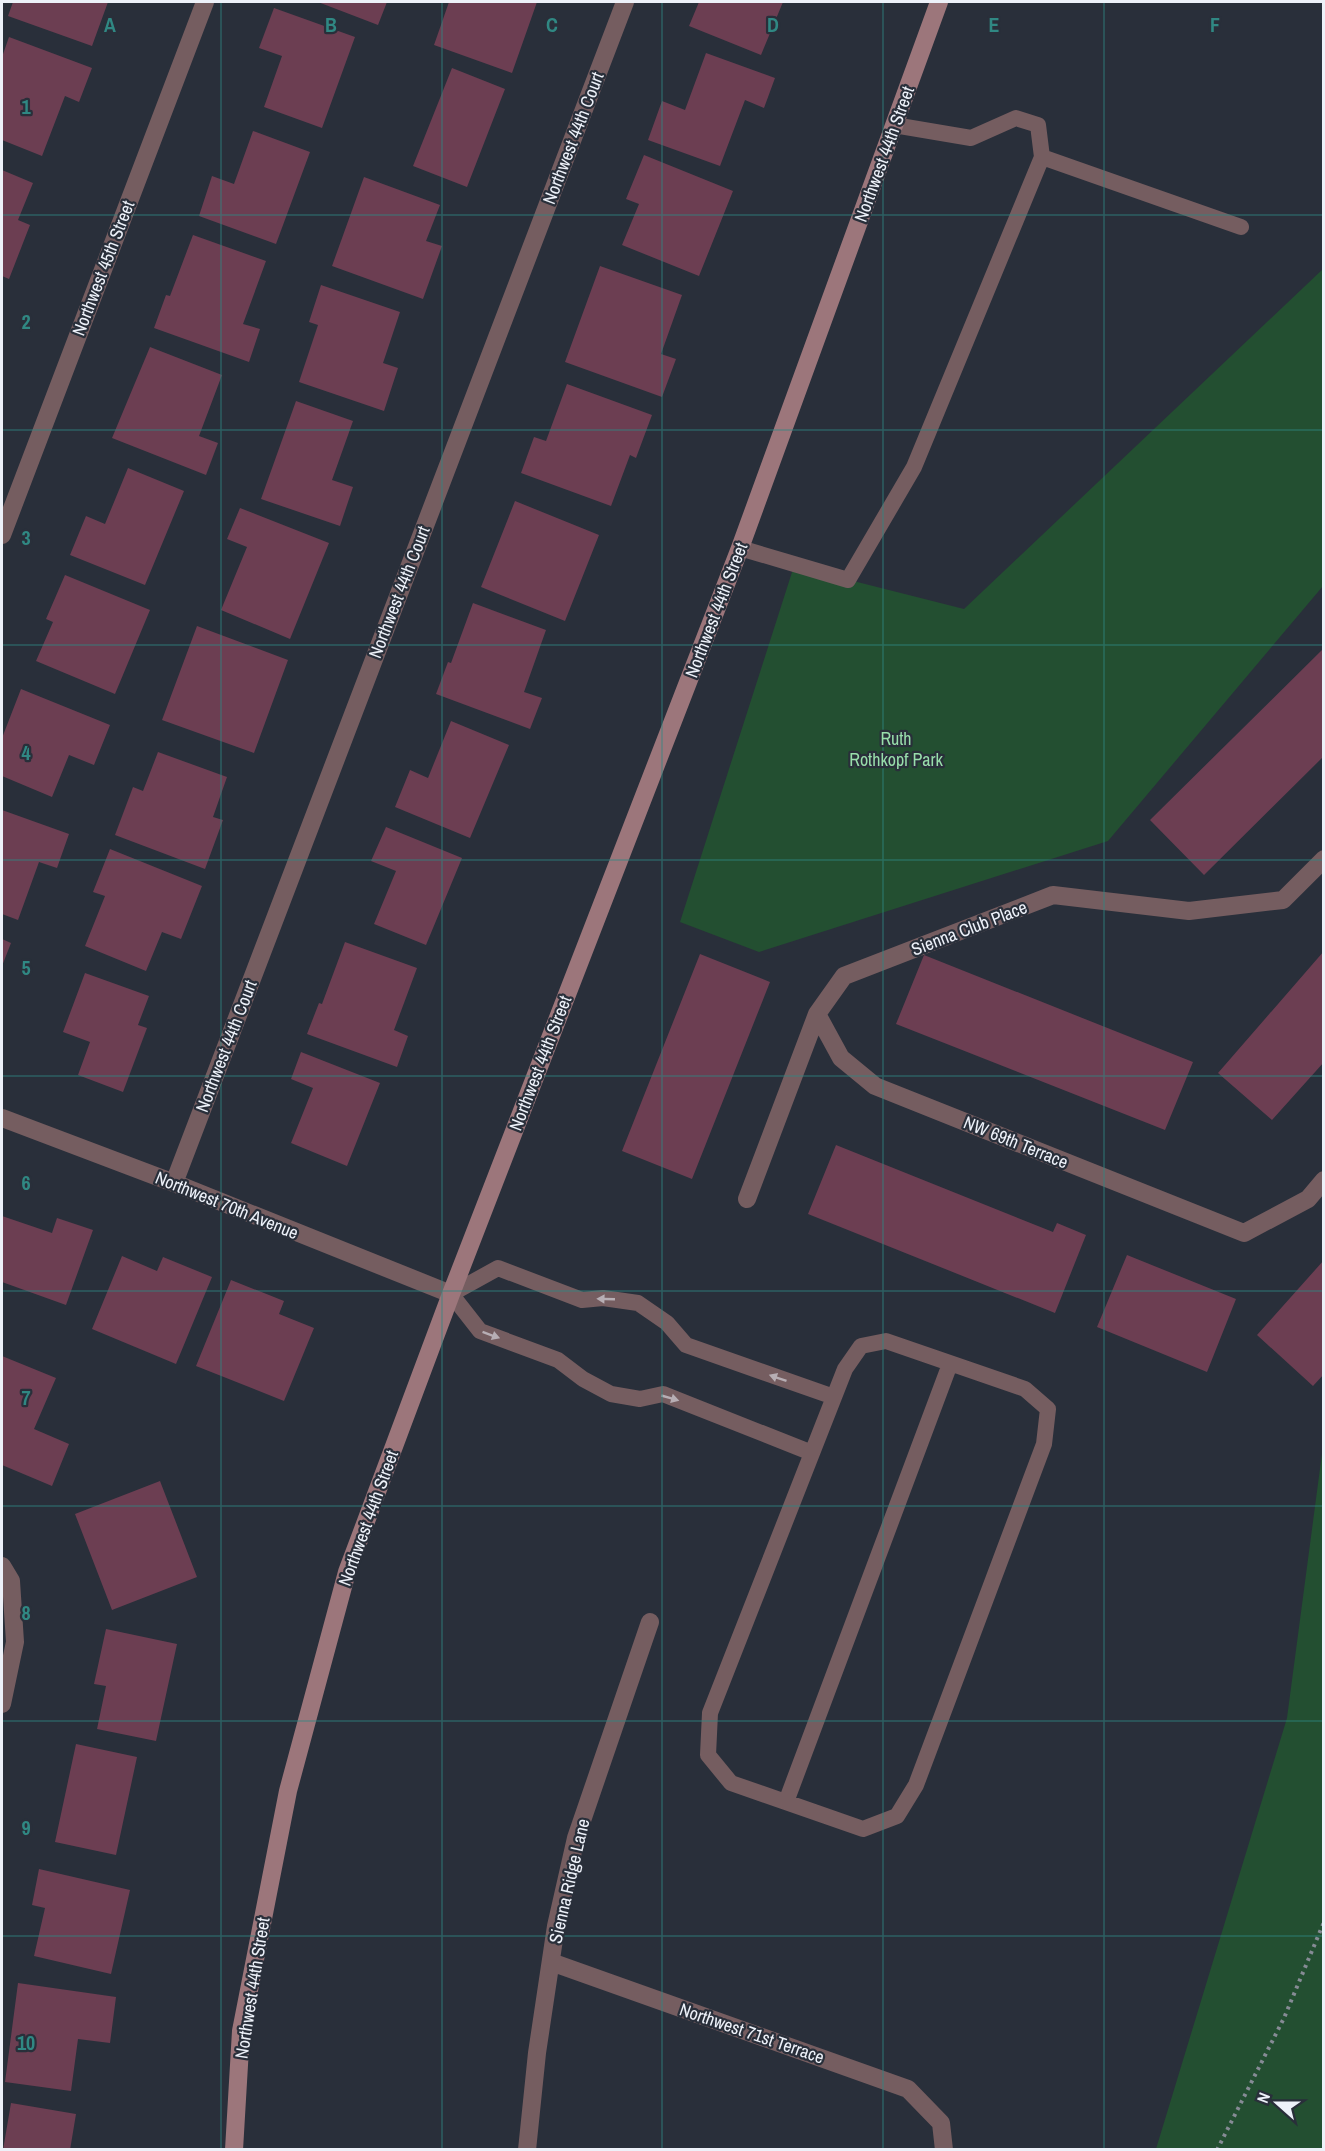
<svg xmlns="http://www.w3.org/2000/svg" width="1325" height="2151" font-family="'Archivo Narrow',sans-serif">
  <rect width="100%" height="100%" fill="#292f3a"/>
  <path fill="#234f31" d="M 1323,269 L 1323,586 L 1108,841 L 759,952 L 680,922 L 794,566 L 964,609 Z
    M 1323,1446 L 1323,2149 L 1156,2149 L 1287,1718 Z"/>
  <path fill="#6c3e52" d="M 13,2 L 108,2 L 92,46 L 8,16 Z
    M 318,2 L 387,2 L 378,25 Z
    M 449,2 L 537,2 L 512,73 L 434,45 Z
    M 699,2 L 783,2 L 761,55 L 689,26 Z
    M 274,8 L 355,37 L 322,128 L 264,107 L 282,56 L 259,48 Z
    M 9,37 L 92,68 L 79,102 L 65,96 L 42,156 L 2,140 L 2,57 Z
    M 706,53 L 775,78 L 764,108 L 745,100 L 720,166 L 648,140 L 662,101 L 685,110 Z
    M 452,68 L 505,89 L 467,187 L 413,166 Z
    M 253,131 L 310,152 L 276,244 L 199,216 L 212,176 L 234,184 Z
    M 644,155 L 733,191 L 699,276 L 622,245 L 639,204 L 626,199 Z
    M 2,170 L 33,183 L 18,220 L 30,225 L 9,279 L 2,276 Z
    M 364,177 L 440,205 L 426,241 L 442,246 L 423,299 L 332,266 Z
    M 193,235 L 266,261 L 243,324 L 260,329 L 249,362 L 154,328 L 166,295 L 170,296 Z
    M 600,266 L 682,295 L 661,354 L 676,359 L 662,397 L 565,362 Z
    M 321,285 L 400,312 L 383,363 L 398,368 L 384,411 L 299,382 L 318,325 L 309,322 Z
    M 150,347 L 222,375 L 199,436 L 218,443 L 206,475 L 112,438 Z
    M 567,384 L 652,415 L 636,458 L 630,455 L 611,506 L 521,473 L 534,437 L 546,441 Z
    M 296,401 L 353,421 L 332,480 L 353,487 L 340,526 L 261,499 Z
    M 128,468 L 184,491 L 145,585 L 70,555 L 86,516 L 105,524 Z
    M 515,501 L 599,535 L 565,621 L 481,587 Z
    M 240,508 L 329,543 L 290,639 L 221,610 L 247,547 L 227,539 Z
    M 65,575 L 150,610 L 115,694 L 36,661 L 53,622 L 46,619 Z
    M 473,603 L 546,630 L 524,692 L 542,698 L 530,729 L 436,694 L 448,662 L 451,663 Z
    M 197,626 L 288,660 L 254,753 L 162,720 Z
    M 1324,648 L 1324,756 L 1204,875 L 1150,820 Z
    M 21,689 L 110,725 L 94,765 L 69,755 L 52,797 L 2,776 L 2,738 Z
    M 451,721 L 509,745 L 470,838 L 395,807 L 410,770 L 428,778 Z
    M 158,752 L 227,777 L 213,817 L 223,820 L 205,869 L 115,835 L 133,787 L 143,791 Z
    M 2,810 L 69,834 L 57,868 L 39,862 L 18,920 L 2,914 Z
    M 386,827 L 462,858 L 426,945 L 374,924 L 396,871 L 371,861 Z
    M 110,849 L 202,886 L 181,939 L 162,932 L 146,971 L 85,946 L 105,896 L 93,892 Z
    M 2,939 L 11,943 L 2,966 Z
    M 345,942 L 417,968 L 394,1030 L 408,1036 L 397,1067 L 307,1034 L 319,1003 L 322,1004 Z
    M 1324,951 L 1324,1062 L 1272,1120 L 1218,1073 Z
    M 700,954 L 770,982 L 692,1179 L 622,1151 Z
    M 924,955 L 1193,1062 L 1165,1130 L 896,1024 Z
    M 85,973 L 149,996 L 138,1025 L 147,1028 L 123,1092 L 78,1075 L 90,1042 L 63,1032 Z
    M 301,1052 L 380,1083 L 347,1166 L 291,1143 L 313,1088 L 291,1079 Z
    M 836,1145 L 1053,1232 L 1057,1223 L 1086,1235 L 1055,1313 L 808,1214 Z
    M 2,1216 L 52,1233 L 57,1218 L 93,1230 L 66,1305 L 2,1282 Z
    M 1127,1255 L 1236,1299 L 1207,1372 L 1097,1327 Z
    M 122,1256 L 157,1271 L 163,1257 L 212,1277 L 176,1364 L 92,1329 Z
    M 1324,1260 L 1324,1374 L 1313,1386 L 1257,1335 Z
    M 231,1280 L 284,1301 L 279,1314 L 314,1328 L 284,1401 L 196,1366 Z
    M 2,1356 L 56,1378 L 34,1429 L 69,1444 L 52,1486 L 2,1465 Z
    M 160,1481 L 197,1577 L 112,1610 L 75,1514 Z
    M 106,1629 L 177,1644 L 156,1741 L 97,1729 L 106,1686 L 94,1684 Z
    M 76,1744 L 137,1757 L 116,1855 L 55,1842 Z
    M 39,1869 L 130,1890 L 111,1974 L 34,1956 L 45,1908 L 32,1905 Z
    M 18,1983 L 116,1997 L 110,2043 L 78,2039 L 71,2091 L 5,2082 Z
    M 11,2103 L 76,2114 L 70,2150 L 3,2150 Z"/>
  <g fill="none" stroke-linecap="round" stroke-linejoin="round">
    <path stroke="#868b95" stroke-width="4" stroke-dasharray="3 4.5" stroke-linecap="butt" d="M 1217,2150 L 1284,2018 L 1324,1922"/>
    <path stroke="#755d60" stroke-width="16" d="M 894,125 L 971,138 L 1016,118 L 1038,125 L 1042,157
      M 740,548 L 848,580 L 914,467 L 1042,157 L 1241,227
      M 886,1341 L 1025,1389 L 1048,1409 L 1044,1444 L 916,1785 L 897,1816 L 863,1829 L 731,1783 L 708,1755 L 710,1713 L 845,1369 L 861,1346 Z
      M 812,1453 L 663,1394 L 640,1399 L 611,1394 L 583,1379 L 558,1360 L 480,1331 L 451,1294 L 498,1268 L 582,1300 L 603,1298 L 638,1303 L 667,1323 L 686,1345 L 834,1397
      M 786,1802 L 950,1364"/>
    <path stroke="#755d60" stroke-width="18" d="M 2,535 L 205,2
      M 817,1014 L 841,1058 L 875,1086 L 1244,1233 L 1308,1199 L 1324,1180
      M 2,1118 L 174,1183 L 451,1294
      M 174,1183 L 625,2
      M 747,1199 L 817,1014 L 844,976 L 1053,895 L 1189,911 L 1283,900 L 1324,859
      M 2,1566 L 11,1581 L 15,1642 L 2,1704
      M 551,1962 L 908,2089 L 941,2123 L 944,2150
      M 527,2150 L 537,2053 L 556,1926 L 576,1838 L 650,1622"/>
    <path stroke="#9c767b" stroke-width="18" d="M 234,2150 L 241,2031 L 269,1888 L 288,1791 L 347,1572 L 451,1294 L 740,548 L 939,2"/>
  </g>
  <defs><path id="oneway-solid" d="M-6-.8H1V-3.2L6.5 0L1 3.2V.8H-6Z" transform="scale(1.5)"/></defs>
  <g fill="#b7aeb4">
    <use href="#oneway-solid" transform="translate(606 1299) rotate(-178)"/>
    <use href="#oneway-solid" transform="translate(491 1335) rotate(20)"/>
    <use href="#oneway-solid" transform="translate(778 1378) rotate(-161)"/>
    <use href="#oneway-solid" transform="translate(670 1398) rotate(16)"/>
  </g>
  <path fill="none" stroke="#308883" stroke-width="1.5" stroke-opacity="0.55" d="M 221,2 L 221,2150M 442,2 L 442,2150M 662,2 L 662,2150M 883,2 L 883,2150M 1104,2 L 1104,2150M 2,215 L 1324,215M 2,430 L 1324,430M 2,645 L 1324,645M 2,860 L 1324,860M 2,1076 L 1324,1076M 2,1291 L 1324,1291M 2,1506 L 1324,1506M 2,1721 L 1324,1721M 2,1936 L 1324,1936"/>
  <g text-anchor="middle" dominant-baseline="central" stroke-width="4.5" stroke-linejoin="round" paint-order="stroke">
    <g font-size="18" fill="#edf1f9" stroke="#292f3a">
      <text transform="translate(573 138) rotate(-69)">Northwest 44th Court</text>
      <text transform="translate(884 154) rotate(-70)">Northwest 44th Street</text>
      <text transform="translate(103 268) rotate(-69)">Northwest 45th Street</text>
      <text transform="translate(399 592) rotate(-69)">Northwest 44th Court</text>
      <text transform="translate(716 610) rotate(-69)">Northwest 44th Street</text>
      <text transform="translate(969 928) rotate(-21)">Sienna Club Place</text>
      <text transform="translate(226 1046) rotate(-69)">Northwest 44th Court</text>
      <text transform="translate(540 1063) rotate(-69)">Northwest 44th Street</text>
      <text transform="translate(1016 1142) rotate(22)">NW 69th Terrace</text>
      <text transform="translate(227 1205) rotate(22)">Northwest 70th Avenue</text>
      <text transform="translate(368 1518) rotate(-70)">Northwest 44th Street</text>
      <text transform="translate(569 1881) rotate(-77)">Sienna Ridge Lane</text>
      <text transform="translate(252 1988) rotate(-81)">Northwest 44th Street</text>
      <text transform="translate(752 2033) rotate(19)">Northwest 71st Terrace</text>
    </g>
    <g font-size="18" fill="#98deab" stroke="#292f3a">
      <text x="896" y="738">Ruth<tspan x="896" dy="21">Rothkopf Park</tspan></text>
    </g>
  </g>
  <g font-size="20" text-anchor="middle" font-weight="bold" fill="#308883" stroke="#292f3a" stroke-width="4.5" stroke-linejoin="round" paint-order="stroke">
    <text x="110" y="32">A</text>
    <text x="331" y="32">B</text>
    <text x="552" y="32">C</text>
    <text x="773" y="32">D</text>
    <text x="994" y="32">E</text>
    <text x="1215" y="32">F</text>
    <text x="26" y="114">1</text>
    <text x="26" y="329">2</text>
    <text x="26" y="545">3</text>
    <text x="26" y="760">4</text>
    <text x="26" y="975">5</text>
    <text x="26" y="1190">6</text>
    <text x="26" y="1405">7</text>
    <text x="26" y="1620">8</text>
    <text x="26" y="1835">9</text>
    <text x="26" y="2050">10</text>
  </g>
  <rect width="1325" height="2151" fill="none" stroke="#edf1f9" stroke-width="6"/>
  <g transform="translate(1277 2103) rotate(291)" stroke="#292f3a" stroke-width="4.5" paint-order="stroke">
  <path d="M0-4.5L10 22L0 15L-10 22Z" fill="#edf1f9"/>
  <text y="-9" font-size="16" font-weight="bold" text-anchor="middle" fill="#edf1f9">N</text>
  </g>
</svg>
